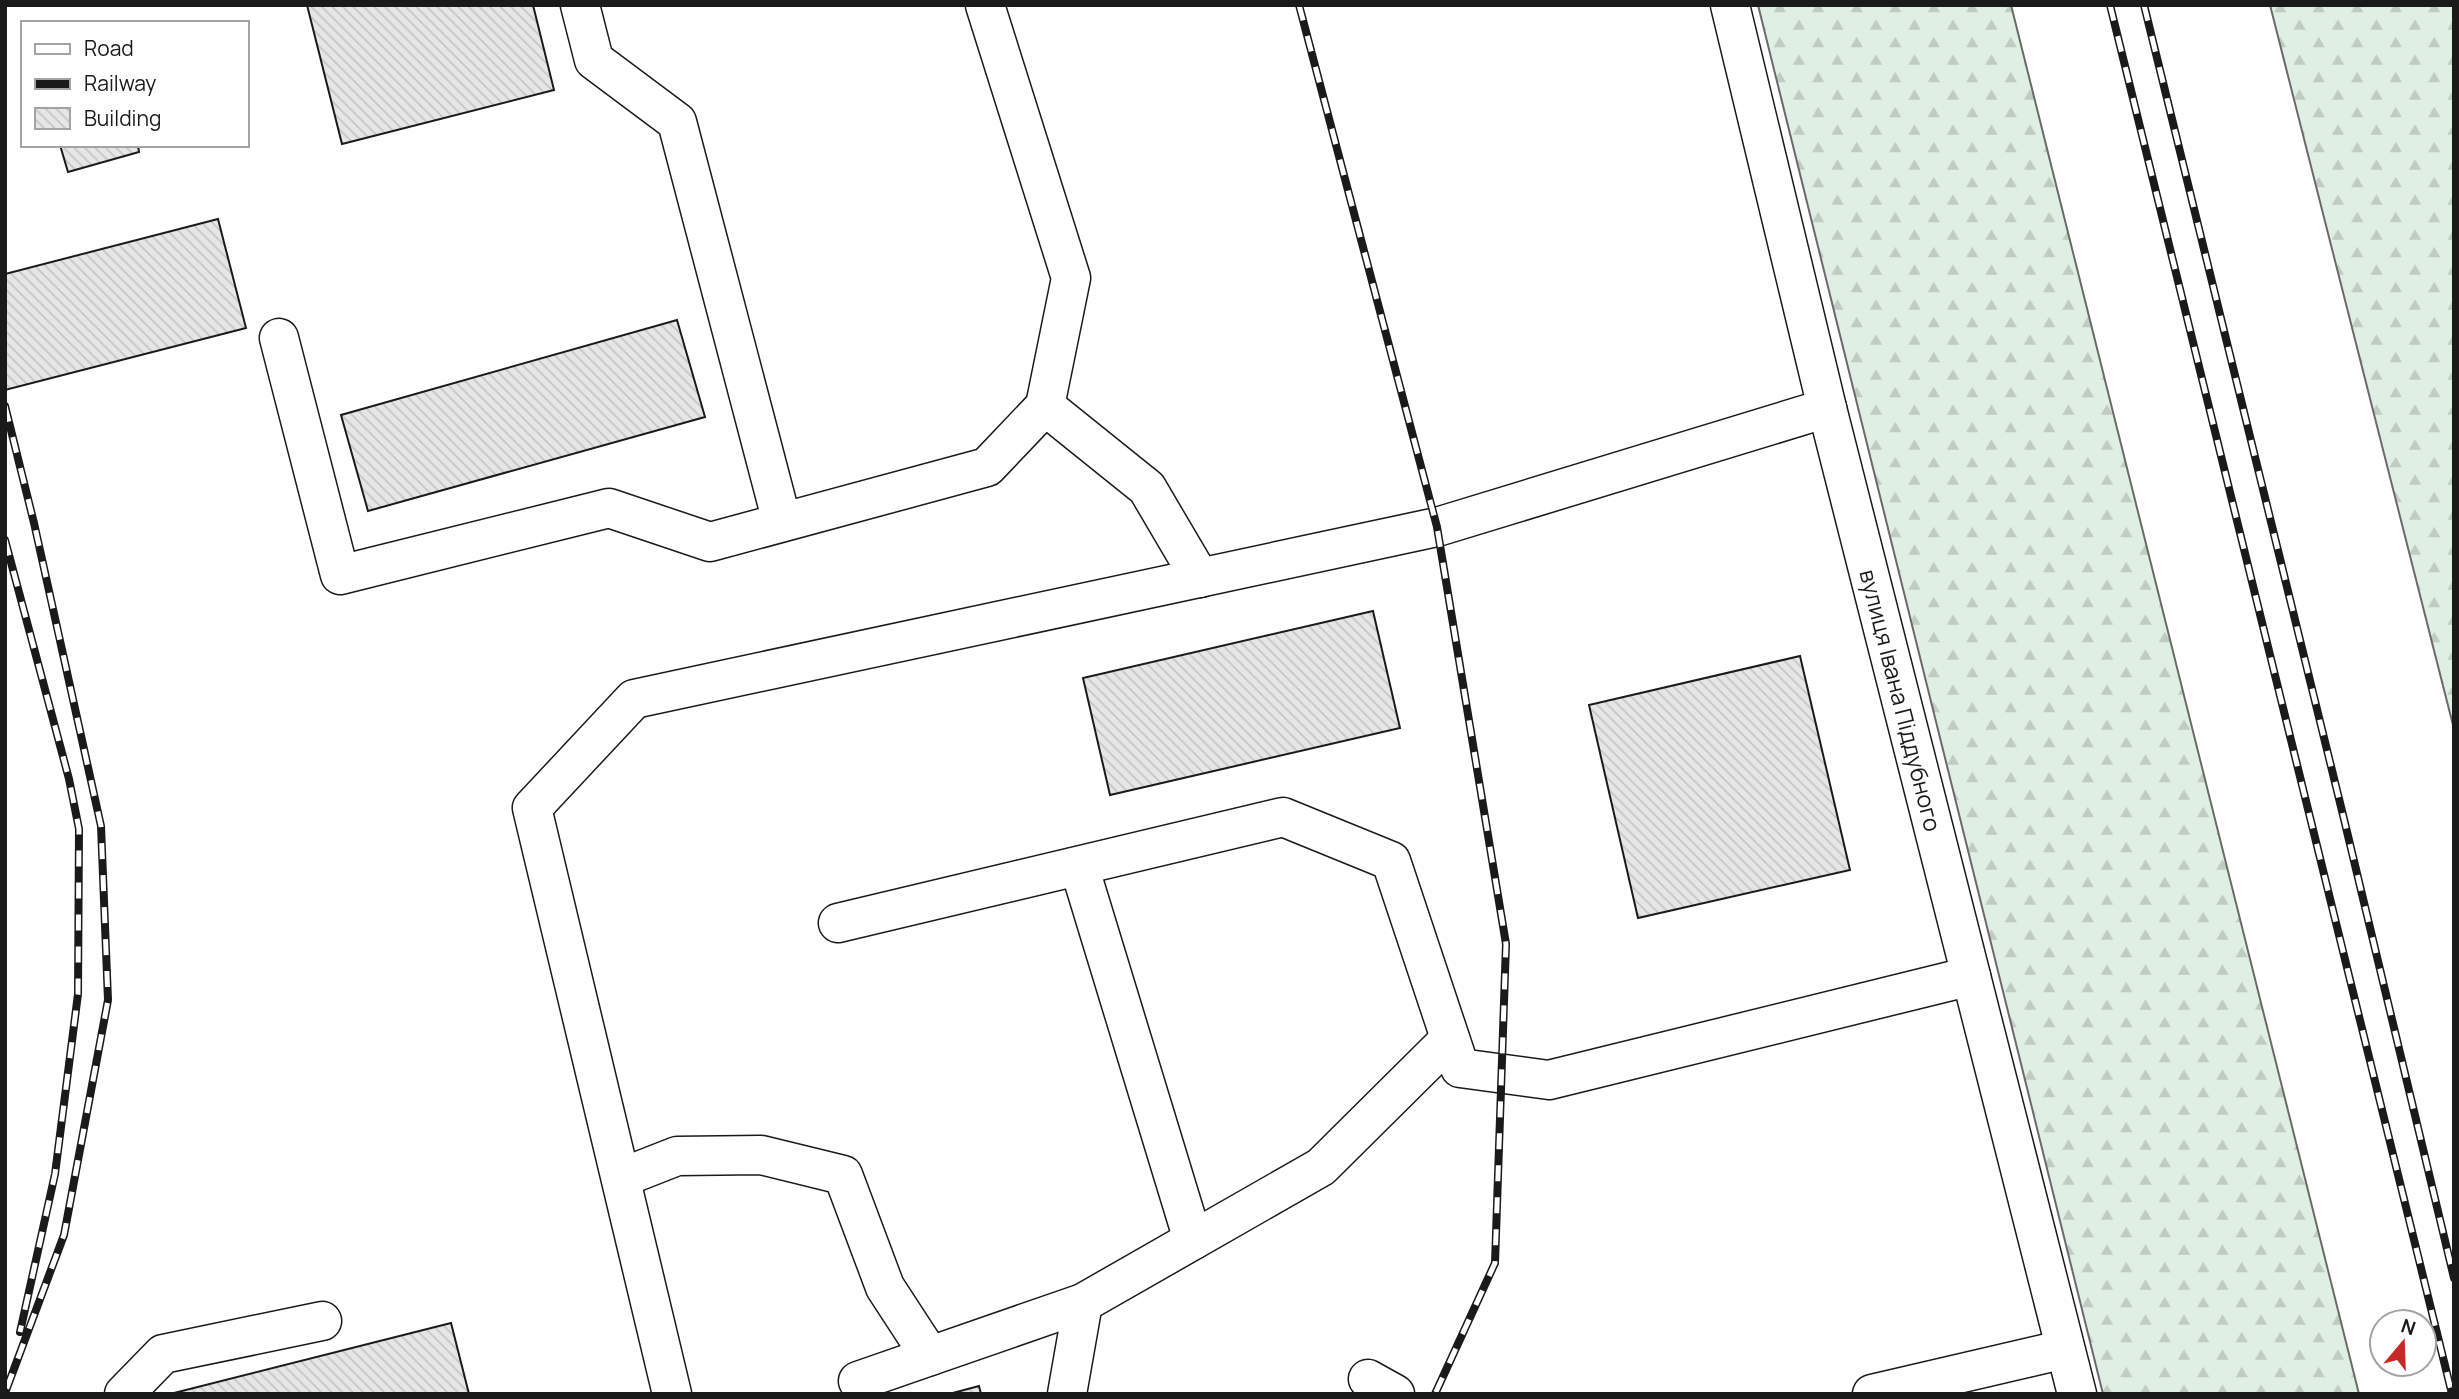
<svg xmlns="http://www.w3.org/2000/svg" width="2459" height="1399" font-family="Manrope,sans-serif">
  <defs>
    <pattern id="forest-firs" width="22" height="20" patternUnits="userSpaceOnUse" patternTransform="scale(1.75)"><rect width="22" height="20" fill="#e0efe3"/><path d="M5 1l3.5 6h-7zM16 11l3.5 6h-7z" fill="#c0ccc2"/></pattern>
    <pattern id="building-back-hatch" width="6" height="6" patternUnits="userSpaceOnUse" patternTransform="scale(1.75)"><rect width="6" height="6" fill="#e6e6e6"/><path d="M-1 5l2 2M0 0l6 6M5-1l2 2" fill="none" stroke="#c5c5c5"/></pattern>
  </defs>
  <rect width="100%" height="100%" fill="#fff"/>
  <path fill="url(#forest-firs)" stroke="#6a6a6a" stroke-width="2" d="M 1758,5 L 2011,5 L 2359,1394 L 2103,1394 Z
    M 2270,5 L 2454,5 L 2454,729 Z"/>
  <path fill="url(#building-back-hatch)" stroke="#1a1a1a" stroke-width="2" d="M 307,5 L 533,5 L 554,90 L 342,144 Z
    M 60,145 L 138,145 L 139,152 L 68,172 Z
    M 218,219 L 246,328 L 5,390 L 5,274 Z
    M 677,320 L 705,417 L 368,511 L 341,415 Z
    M 1373,611 L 1400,728 L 1110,795 L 1083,678 Z
    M 1800,656 L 1850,870 L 1638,918 L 1589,705 Z
    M 451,1323 L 469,1394 L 170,1394 Z
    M 979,1386 L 981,1394 L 949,1394 Z"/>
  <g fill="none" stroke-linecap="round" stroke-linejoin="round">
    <defs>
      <g id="minor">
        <path d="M 580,5 L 594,60 L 677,122 L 782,522"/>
        <path d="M 985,5 L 1071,278 L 1045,406 L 1147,488 L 1200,578"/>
        <path id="s1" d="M 1730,5 L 1827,408 L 2077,1394"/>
        <path d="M 279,338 L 340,575 L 609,508 L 710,542 L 987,467 L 1045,406"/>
        <path d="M 1079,866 L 1193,1240"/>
        <path d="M 838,923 L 1283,817 L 1391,861 L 1460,1068 L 1549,1080 L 1971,976"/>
        <path d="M 621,1178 L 677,1156 L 761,1155 L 843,1175 L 885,1287 L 930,1356"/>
        <path d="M 1368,1379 L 1395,1394"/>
        <path d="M 858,1381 L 1083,1303"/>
        <path d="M 124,1394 L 163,1354 L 322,1321"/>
        <path d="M 672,1394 L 532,808 L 634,699 L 1437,527 L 1827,408"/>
        <path d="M 1067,1394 L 1083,1303 L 1321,1167 L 1450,1039"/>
        <path d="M 1872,1394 L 2065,1349"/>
      </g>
    </defs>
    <use href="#minor" stroke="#1a1a1a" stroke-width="41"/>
    <use href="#minor" stroke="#fff" stroke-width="38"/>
    <defs>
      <path id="rail" d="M 1299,5 L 1437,527 L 1506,944 L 1495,1263 L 1435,1394
        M 2110,5 L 2452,1394
        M 2144,5 L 2343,815 L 2454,1278
        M 5,406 L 34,523 L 101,826 L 108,1000 L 64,1235 L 5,1393
        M 5,540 L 69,779 L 79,829 L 78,994 L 55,1174 L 20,1332"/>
    </defs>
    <use href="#rail" stroke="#1a1a1a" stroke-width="8"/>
    <use href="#rail" stroke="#fff" stroke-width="5" stroke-dasharray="16" stroke-linecap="butt"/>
  </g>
  <g text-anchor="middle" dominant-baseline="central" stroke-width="5" stroke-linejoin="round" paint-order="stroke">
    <g font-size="23" fill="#1a1a1a" stroke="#fff">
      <text stroke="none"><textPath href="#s1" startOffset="716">вулиця Івана Піддубного</textPath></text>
    </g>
  </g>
  <rect width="2459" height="1399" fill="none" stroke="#1a1a1a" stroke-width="14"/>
  <rect x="21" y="21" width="228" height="126" fill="#ffffff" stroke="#a3a3a3" stroke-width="2"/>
  <rect x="35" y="44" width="35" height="10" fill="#ffffff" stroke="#a3a3a3" stroke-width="2"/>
  <text x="84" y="56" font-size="21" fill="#1a1a1a">Road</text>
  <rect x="35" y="79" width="35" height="10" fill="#1a1a1a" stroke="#a3a3a3" stroke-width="2"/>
  <text x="84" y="91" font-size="21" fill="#1a1a1a">Railway</text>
  <rect x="35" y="108" width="35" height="21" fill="url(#building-back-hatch)" stroke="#a3a3a3" stroke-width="2"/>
  <text x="84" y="126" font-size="21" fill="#1a1a1a">Building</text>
  <g transform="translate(2403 1343) rotate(19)"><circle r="33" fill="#ffffff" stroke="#a3a3a3" stroke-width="2"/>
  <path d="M0-5L12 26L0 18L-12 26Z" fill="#c62828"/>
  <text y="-10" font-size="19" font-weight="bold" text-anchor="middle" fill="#1a1a1a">N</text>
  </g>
</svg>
